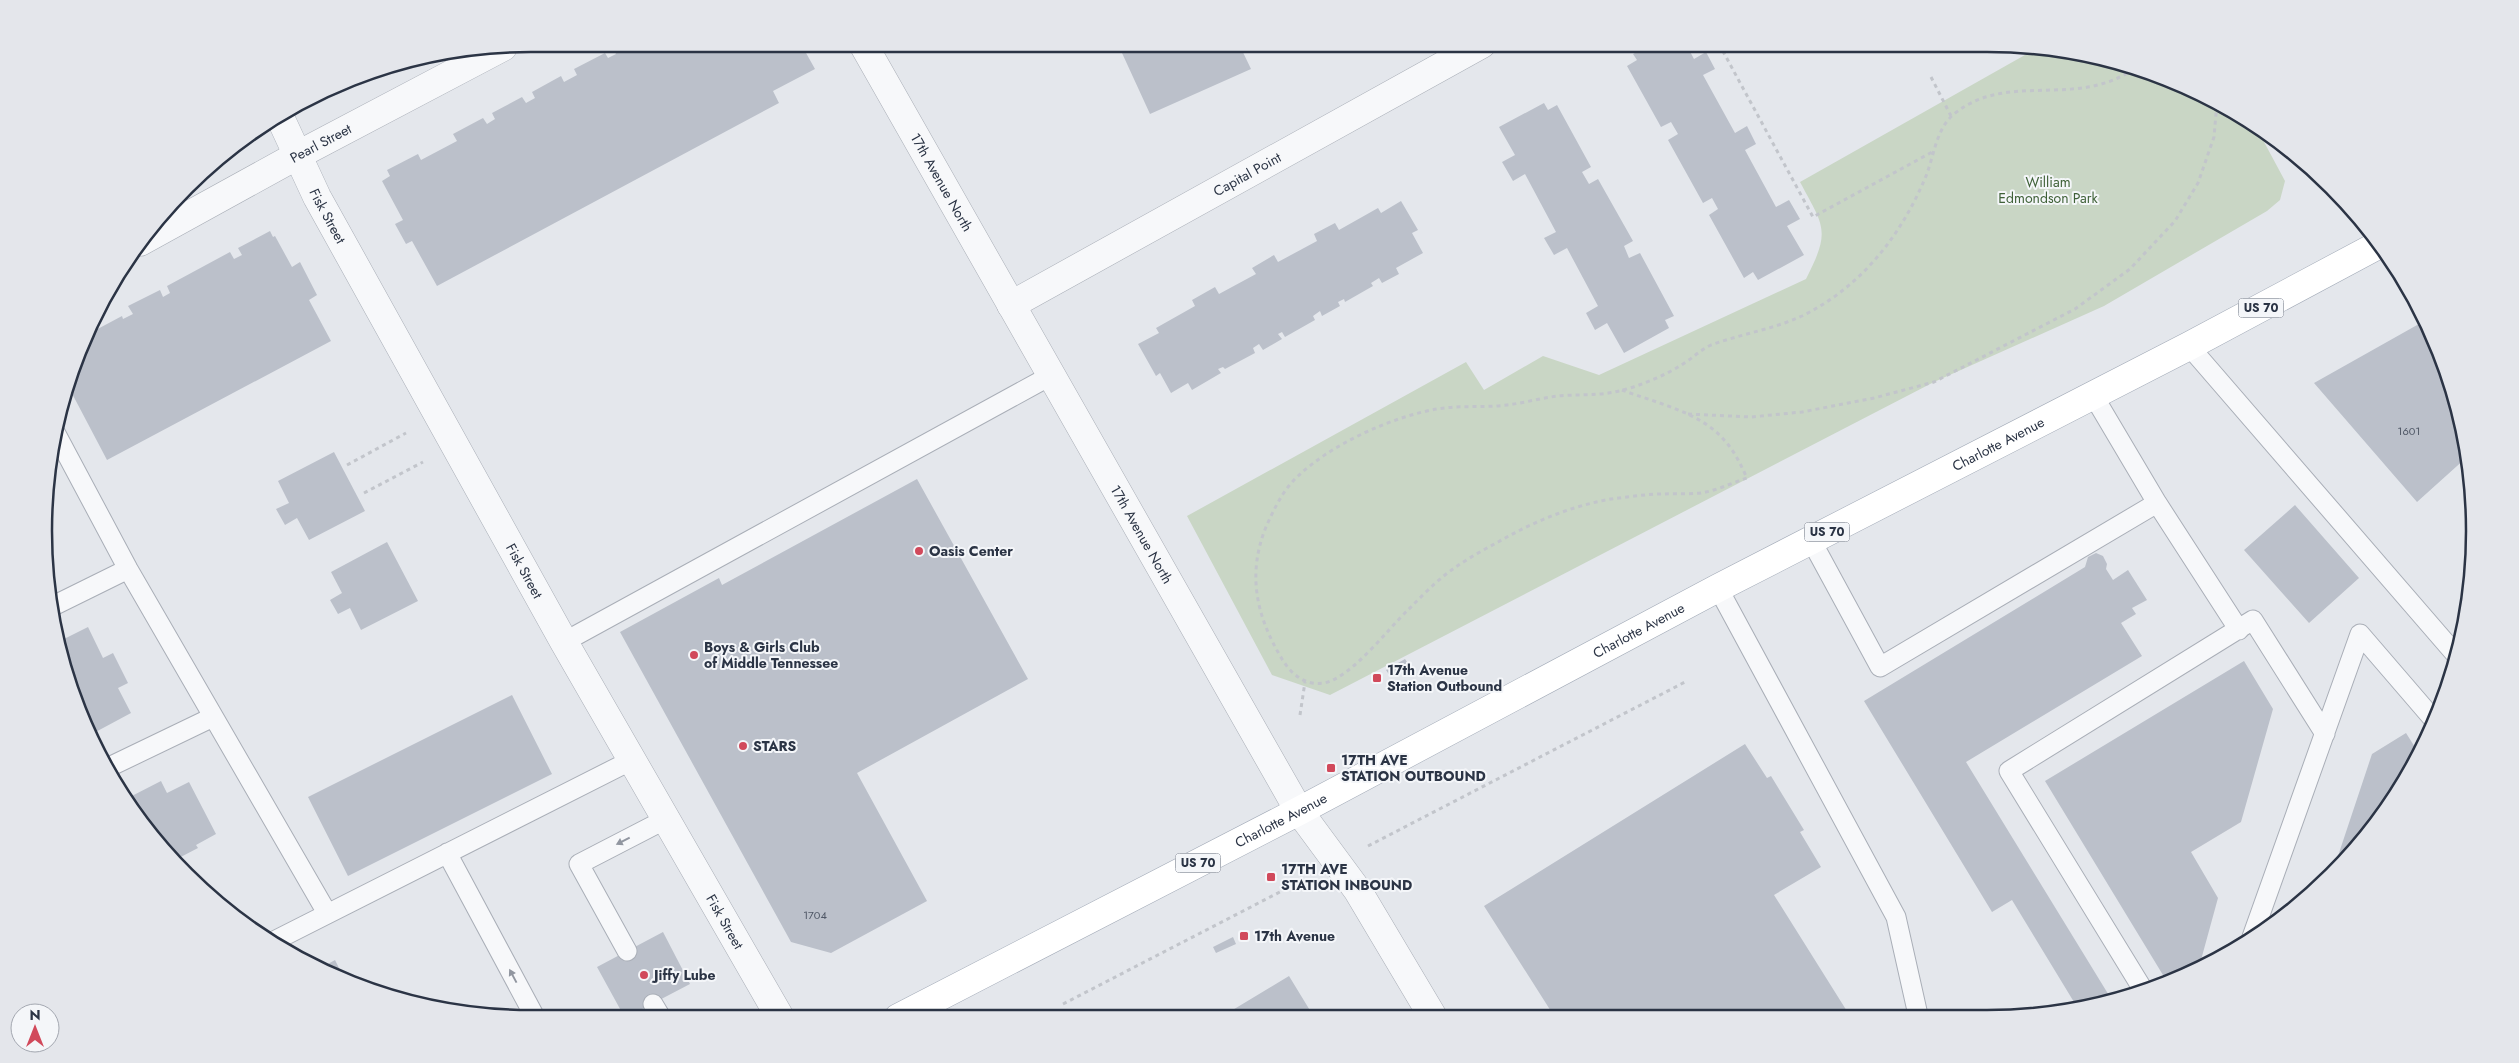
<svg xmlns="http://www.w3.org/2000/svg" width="2519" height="1063" font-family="Jost,sans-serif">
  <rect width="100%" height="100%" fill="#e4e7ec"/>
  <path fill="#c9d6c5" d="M 2032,51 L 2144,70 L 2231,109 L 2256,127 L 2285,181 L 2280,200 L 2267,211 L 2104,306 L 1934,382 L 1330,695 L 1272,675 L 1187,516 L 1466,362 L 1484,390 L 1543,356 L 1599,375 L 1806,279 C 1831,230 1824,227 1800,182 Z"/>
  <path fill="#bbc0ca" d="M 621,44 L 801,44 L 815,69 L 773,91 L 779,103 L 437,286 L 412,241 L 406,244 L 395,224 L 403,220 L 382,181 L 390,176 L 387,170 L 418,154 L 421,160 L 457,141 L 453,134 L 483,118 L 487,124 L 495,119 L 492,113 L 522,97 L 526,103 L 535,98 L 532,92 L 561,76 L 564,82 L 577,75 L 574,69 L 605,53 L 608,58 L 616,54 L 613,48 Z
    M 1142,44 L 1168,44 L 1171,51 L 1188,44 L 1239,44 L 1251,69 L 1150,114 L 1122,53 Z
    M 1652,44 L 1686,44 L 1694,59 L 1706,52 L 1715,69 L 1703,75 L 1735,133 L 1747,126 L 1756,144 L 1745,150 L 1776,207 L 1789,200 L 1800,219 L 1787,226 L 1804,255 L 1758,280 L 1753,272 L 1744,278 L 1709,215 L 1718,209 L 1712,198 L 1703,203 L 1668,140 L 1678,134 L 1671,122 L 1661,127 L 1627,66 L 1637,60 L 1633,54 Z
    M 1544,103 L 1548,110 L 1557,105 L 1591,167 L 1582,172 L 1589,184 L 1598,179 L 1633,241 L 1624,246 L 1629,258 L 1640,253 L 1674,316 L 1665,320 L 1669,328 L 1624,353 L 1607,323 L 1595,330 L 1586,313 L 1598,306 L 1567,248 L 1554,255 L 1544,238 L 1556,232 L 1525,174 L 1513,181 L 1502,162 L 1515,155 L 1499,127 Z
    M 1401,201 L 1418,230 L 1412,233 L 1423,253 L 1396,268 L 1399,274 L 1382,283 L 1379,278 L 1371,283 L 1373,286 L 1345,302 L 1344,299 L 1338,302 L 1340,306 L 1322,316 L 1320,311 L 1313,316 L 1315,320 L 1285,337 L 1282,332 L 1278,334 L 1282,339 L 1263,350 L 1259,344 L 1253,348 L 1255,353 L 1225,369 L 1223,367 L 1218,369 L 1221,373 L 1192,390 L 1188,383 L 1171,393 L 1160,373 L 1156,376 L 1138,344 L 1159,333 L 1156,328 L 1195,306 L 1192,300 L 1215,287 L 1219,294 L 1256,274 L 1252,268 L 1274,255 L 1278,262 L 1317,241 L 1314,234 L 1335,223 L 1339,230 L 1378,208 L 1381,213 Z
    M 270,231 L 273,237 L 275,236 L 292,267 L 300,262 L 317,295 L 309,300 L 331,341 L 107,460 L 67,384 L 85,341 L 94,336 L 92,332 L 122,316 L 123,319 L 133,314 L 128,306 L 160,290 L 163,297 L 170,293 L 167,286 L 230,252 L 234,259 L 242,255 L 238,248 Z
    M 2426,320 L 2459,405 L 2467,457 L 2417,502 L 2314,383 Z
    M 334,452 L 365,511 L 309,540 L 297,518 L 285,525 L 276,509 L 289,503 L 278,481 Z
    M 917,479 L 1028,679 L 857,773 L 927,901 L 831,953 L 791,942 L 620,632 L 719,578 L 722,585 Z
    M 2295,505 L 2359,578 L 2309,623 L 2244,550 Z
    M 387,542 L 418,601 L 361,630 L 350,608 L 338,614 L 330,600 L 342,593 L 331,572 Z
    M 2096,553 L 2103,556 L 2107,564 L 2106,569 L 2113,580 L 2128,570 L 2147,600 L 2132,608 L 2136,614 L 2121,623 L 2142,656 L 1966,762 L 2110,997 L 2077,1007 L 2012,900 L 1992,912 L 1864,701 L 2085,567 L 2088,557 Z
    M 88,627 L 103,658 L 113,653 L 128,683 L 118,688 L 131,713 L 90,735 L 81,718 L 58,642 Z
    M 1405,659 L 1409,665 L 1390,676 L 1386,670 Z
    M 2244,661 L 2273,709 L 2241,822 L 2191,852 L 2218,898 L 2201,960 L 2166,980 L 2045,781 Z
    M 512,695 L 552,774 L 348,876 L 308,797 Z
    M 2406,733 L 2418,752 L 2393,803 L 2333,871 L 2372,754 Z
    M 1745,744 L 1767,778 L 1771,776 L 1804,830 L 1800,832 L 1821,867 L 1774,895 L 1850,1016 L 1554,1016 L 1484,906 Z
    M 161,781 L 167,793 L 189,782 L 216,834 L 196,845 L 198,848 L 173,861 L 124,800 Z
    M 663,932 L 690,984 L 625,1018 L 597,967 Z
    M 1233,937 L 1236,944 L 1216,953 L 1213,947 Z
    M 335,960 L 346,982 L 317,970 Z
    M 1289,976 L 1314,1017 L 1221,1017 Z"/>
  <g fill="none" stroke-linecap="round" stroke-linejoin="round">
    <defs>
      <path id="service" d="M 2189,346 L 2457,656
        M 2093,395 L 2157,503 L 2239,630
        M 56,434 L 128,569 L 327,913
        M 1811,540 L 1880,667 L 2157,503
        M 1718,588 L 1896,917 L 1918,1015
        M 51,607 L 128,569
        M 564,642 L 1050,376
        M 107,768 L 213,717
        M 447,853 L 536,1019
        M 2252,937 L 2360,634 L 2434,720
        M 272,942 L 632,760
        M 627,951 L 579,864 L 666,819
        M 2142,988 L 2009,771 L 2253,620 L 2325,734
        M 653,1004 L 662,1019"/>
      <g id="minor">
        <path id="s1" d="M 279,115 L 317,197 L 564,642 L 781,1019"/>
        <path id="s2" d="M 140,242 L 298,155 L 503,47"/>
        <path id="s3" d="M 1011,305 L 1482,44"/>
        <path d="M 1299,811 L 1358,891 L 1433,1017"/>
      </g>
      <g id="tertiary">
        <path id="s4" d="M 863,44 L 1299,811"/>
      </g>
      <g id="primary">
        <path id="s5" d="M 898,1018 L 1299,811 L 1718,588 L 2189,346 L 2380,244"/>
      </g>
    </defs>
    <use href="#service" stroke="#a9aeb7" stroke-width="21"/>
    <use href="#minor" stroke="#a9aeb7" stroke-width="29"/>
    <use href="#tertiary" stroke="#a9aeb7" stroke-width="29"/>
    <use href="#primary" stroke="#a3abb8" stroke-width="29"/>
    <path stroke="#c2c5cb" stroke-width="3" stroke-dasharray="4 4" stroke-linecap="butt" d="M 1719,44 L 1813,217 L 1934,151
      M 1931,77 L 1951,116
      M 1622,390 C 1656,403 1701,412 1725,441 C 1735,452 1741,465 1747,478 C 1734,482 1720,489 1706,492 C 1693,495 1677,493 1663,494 C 1646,494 1628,497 1611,499 C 1571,506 1533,522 1498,542 C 1483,550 1467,559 1453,569 C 1437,580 1422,596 1408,610 C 1388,629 1351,678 1324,683 C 1305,686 1291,674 1282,659 C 1256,616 1247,574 1266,527 C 1274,509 1283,490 1298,476 C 1332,444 1391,417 1437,409 C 1460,405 1484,408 1507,405 C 1524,403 1541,398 1558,396 C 1578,394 1599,396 1619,391 C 1640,386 1664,376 1683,364 C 1693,358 1700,350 1711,345 C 1741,334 1774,329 1802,316 C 1861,287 1901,236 1926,176 C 1934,156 1936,129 1954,114 C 2008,70 2077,110 2135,68
      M 1688,414 L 1751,417 L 1802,412 L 1874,398 L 1934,382 L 2075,309 L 2130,269 L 2175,221 L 2198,183 L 2214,137 L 2217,102
      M 347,465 L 406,433
      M 364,493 L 423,462
      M 1300,715 L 1305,682
      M 1368,846 L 1687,681
      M 1063,1004 L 1305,879"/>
    <use href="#service" stroke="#f7f8fa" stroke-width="19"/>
    <use href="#minor" stroke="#f7f8fa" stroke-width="28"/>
    <use href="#tertiary" stroke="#f7f8fa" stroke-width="28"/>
    <use href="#primary" stroke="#fff" stroke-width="28"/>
  </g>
  <defs><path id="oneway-solid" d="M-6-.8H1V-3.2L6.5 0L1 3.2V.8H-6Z" transform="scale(1.25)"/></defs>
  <g fill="#9196a0">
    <use href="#oneway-solid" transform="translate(623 841) rotate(153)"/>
    <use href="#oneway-solid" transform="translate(513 976) rotate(-118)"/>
  </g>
  <g fill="#d1495b" stroke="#f4f6f9" stroke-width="2">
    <circle cx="919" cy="551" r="5"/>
    <circle cx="694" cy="655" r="5"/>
    <rect x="1372" y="673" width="10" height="10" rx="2.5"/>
    <circle cx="743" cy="746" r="5"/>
    <rect x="1326" y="763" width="10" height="10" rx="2.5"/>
    <rect x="1266" y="872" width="10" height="10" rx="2.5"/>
    <rect x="1239" y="931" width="10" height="10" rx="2.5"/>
    <circle cx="644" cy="975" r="5"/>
  </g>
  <g text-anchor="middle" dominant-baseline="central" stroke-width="4" stroke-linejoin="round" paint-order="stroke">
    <g font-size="11" fill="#4f5766">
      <text x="2409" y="431">1601</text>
      <text x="815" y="915">1704</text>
    </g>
    <g fill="#f4f6f9" stroke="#676e7b" stroke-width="1">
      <rect x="2238.5" y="298.5" width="45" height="19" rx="4"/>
      <rect x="1804.5" y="522.5" width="45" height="19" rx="4"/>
      <rect x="1175.5" y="853.5" width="45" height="19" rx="4"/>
    </g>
    <g font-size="12" font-weight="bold" fill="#2b3445">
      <text x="2261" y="308">US 70</text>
      <text x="1827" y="532">US 70</text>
      <text x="1198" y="863">US 70</text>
    </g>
    <g font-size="14" fill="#2b3445" stroke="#f4f6f9">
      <text stroke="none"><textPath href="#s2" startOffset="206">Pearl Street</textPath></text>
      <text stroke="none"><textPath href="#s3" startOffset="270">Capital Point</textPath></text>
      <text stroke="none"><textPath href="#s4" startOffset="159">17th Avenue North</textPath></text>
      <text stroke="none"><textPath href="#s1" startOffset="112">Fisk Street</textPath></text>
      <text stroke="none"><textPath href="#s5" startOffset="1241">Charlotte Avenue</textPath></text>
      <text stroke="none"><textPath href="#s4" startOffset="564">17th Avenue North</textPath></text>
      <text stroke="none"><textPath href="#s1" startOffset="518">Fisk Street</textPath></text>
      <text stroke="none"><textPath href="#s5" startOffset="836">Charlotte Avenue</textPath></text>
      <text stroke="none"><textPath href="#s5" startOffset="431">Charlotte Avenue</textPath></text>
      <text stroke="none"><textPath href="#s1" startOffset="922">Fisk Street</textPath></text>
    </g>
    <g font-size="14" fill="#3f6138" stroke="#f4f6f9">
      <text x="2048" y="182">William<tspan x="2048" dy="16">Edmondson Park</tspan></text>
    </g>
    <g font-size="14" font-weight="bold" fill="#2b3445" stroke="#f4f6f9" text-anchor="start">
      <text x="929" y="551">Oasis Center</text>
      <text x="704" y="647">Boys &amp; Girls Club<tspan x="704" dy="16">of Middle Tennessee</tspan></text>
      <text x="1387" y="670">17th Avenue<tspan x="1387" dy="16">Station Outbound</tspan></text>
      <text x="753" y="746">STARS</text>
      <text x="1341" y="760">17TH AVE<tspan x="1341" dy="16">STATION OUTBOUND</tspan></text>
      <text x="1281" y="869">17TH AVE<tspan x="1281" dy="16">STATION INBOUND</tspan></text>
      <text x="1254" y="936">17th Avenue</text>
      <text x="654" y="975">Jiffy Lube</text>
    </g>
  </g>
  <path d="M0 0H2519V1063H0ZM531 52H1987A479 479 0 0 1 2466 531V531A479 479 0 0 1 1987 1010H531A479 479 0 0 1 52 531V531A479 479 0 0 1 531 52Z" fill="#e4e6eb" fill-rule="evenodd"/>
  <path fill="none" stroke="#2b3445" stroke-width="2.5" d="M531 52H1987A479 479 0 0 1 2466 531V531A479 479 0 0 1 1987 1010H531A479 479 0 0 1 52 531V531A479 479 0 0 1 531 52Z"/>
  <g transform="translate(35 1028)"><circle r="24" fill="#f4f6f9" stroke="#a4a8b1"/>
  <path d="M0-4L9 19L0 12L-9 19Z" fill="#d1495b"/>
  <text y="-8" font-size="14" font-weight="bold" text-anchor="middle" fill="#2b3445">N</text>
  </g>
</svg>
